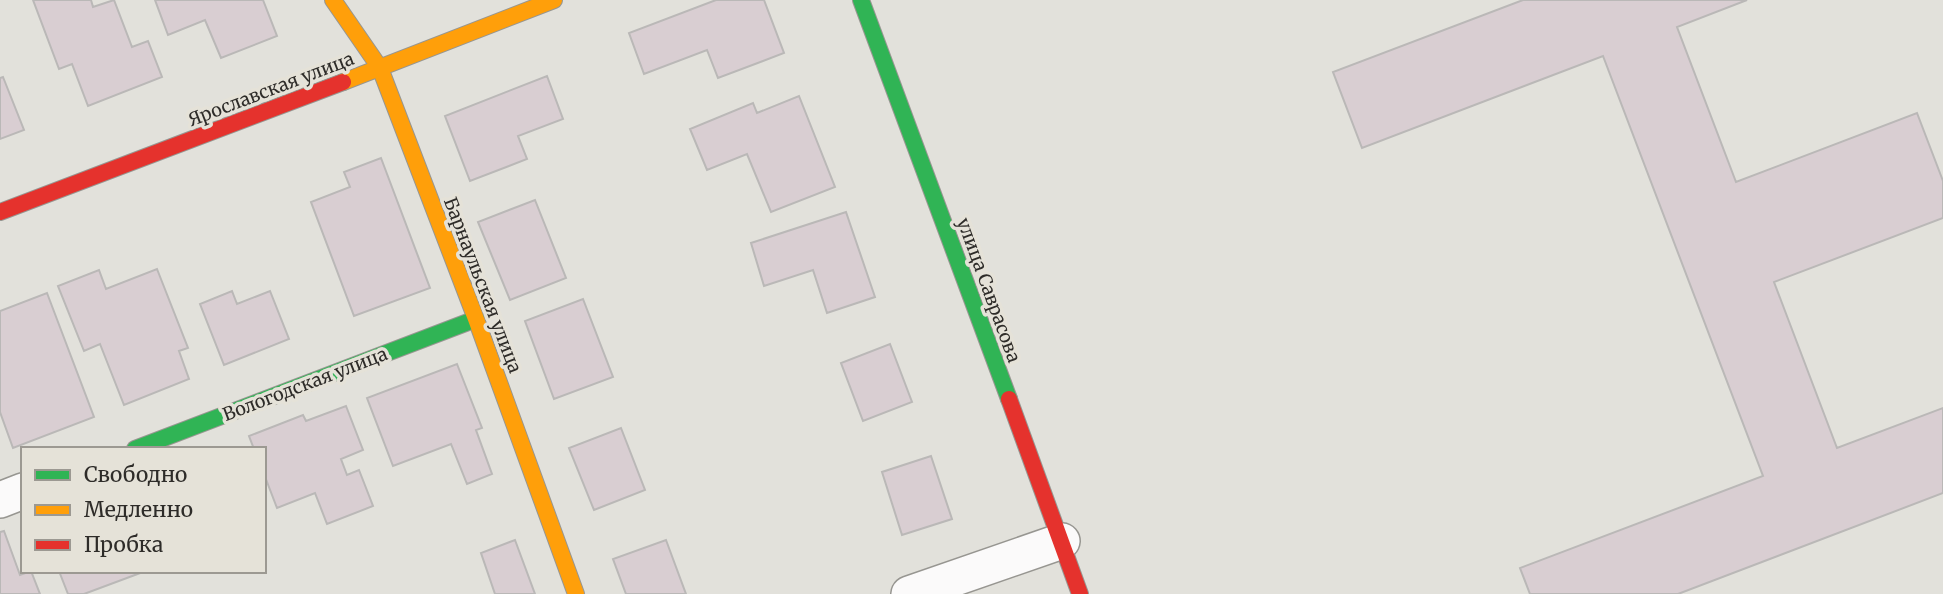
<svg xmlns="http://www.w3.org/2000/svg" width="1943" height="594" font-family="Merriweather,serif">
  <rect width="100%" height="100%" fill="#e2e1db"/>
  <path fill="#d9ced2" stroke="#bab8b7" stroke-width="2" d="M 33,0 L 91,0 L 93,7 L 114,0 L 132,47 L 148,41 L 162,77 L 88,106 L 72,64 L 59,69 Z
    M 155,0 L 263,0 L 277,36 L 221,58 L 205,20 L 168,35 Z
    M 716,0 L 764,0 L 784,53 L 718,78 L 707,50 L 644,74 L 629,33 Z
    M 1523,0 L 1747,0 L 1677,27 L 1736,182 L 1917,113 L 1943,181 L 1943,218 L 1774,282 L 1837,448 L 1943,408 L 1943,493 L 1678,594 L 1530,594 L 1520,568 L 1763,476 L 1603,56 L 1362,148 L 1333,72 Z
    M 547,76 L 563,119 L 518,136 L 527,159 L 470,181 L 445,116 Z
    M 3,77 L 24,130 L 0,139 L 0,78 Z
    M 799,96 L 835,187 L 771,212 L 747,154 L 707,170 L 690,129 L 753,103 L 757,113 Z
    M 381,158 L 430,288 L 354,316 L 311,202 L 350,187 L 344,172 Z
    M 535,200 L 566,278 L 510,300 L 478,222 Z
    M 846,212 L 875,297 L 827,313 L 813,270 L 764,286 L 751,243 Z
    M 157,269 L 188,348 L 179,351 L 189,379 L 124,405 L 100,344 L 84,351 L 58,286 L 99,270 L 106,289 Z
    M 232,291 L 237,304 L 270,291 L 289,339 L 224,365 L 200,304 Z
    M 47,293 L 94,417 L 13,448 L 0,412 L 0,311 Z
    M 583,299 L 613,377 L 554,399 L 525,321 Z
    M 890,344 L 912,402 L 863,421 L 841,363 Z
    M 457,364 L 482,428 L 476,430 L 492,474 L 467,484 L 451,444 L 393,466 L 367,398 Z
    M 346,406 L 363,450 L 341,459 L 347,475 L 359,470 L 373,506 L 327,524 L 315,493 L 277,508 L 264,474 L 264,449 L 254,449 L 249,436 L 303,415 L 306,421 Z
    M 621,428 L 645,490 L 594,510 L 569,448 Z
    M 931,456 L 952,519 L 902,535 L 882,472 Z
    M 4,531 L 20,575 L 31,571 L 40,594 L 0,594 L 0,532 Z
    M 515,540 L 535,594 L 495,594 L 481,553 Z
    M 666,540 L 686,594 L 626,594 L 613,559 Z
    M 59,571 L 143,571 L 143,572 L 84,594 L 68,594 Z"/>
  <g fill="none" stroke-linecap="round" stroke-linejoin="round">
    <defs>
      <path id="street" d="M 0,500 L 23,491
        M 909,594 L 1062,541"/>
      <path id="fast" d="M 861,0 L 1009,399
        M 135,449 L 476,319"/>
      <path id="slow" d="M 333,0 L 380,68 L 476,319 L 576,594
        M 343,82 L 554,0"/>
      <path id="jam" d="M 0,212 L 343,82
        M 1009,399 L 1080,594"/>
    </defs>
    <use href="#street" stroke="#979691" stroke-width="38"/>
    <use href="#fast" stroke="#979691" stroke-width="18"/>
    <use href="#slow" stroke="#979691" stroke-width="18"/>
    <use href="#jam" stroke="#979691" stroke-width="18"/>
    <use href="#street" stroke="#fbfafa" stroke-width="35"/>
    <use href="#fast" stroke="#30b455" stroke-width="16"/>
    <use href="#slow" stroke="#ff9f0a" stroke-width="16"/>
    <use href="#jam" stroke="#e5322d" stroke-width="16"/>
  </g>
  <g text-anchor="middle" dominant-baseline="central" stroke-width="7" stroke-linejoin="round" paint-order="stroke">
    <g font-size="18" fill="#2e2c29" stroke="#e5e2d8">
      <text transform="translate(271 89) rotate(-21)">Ярославская улица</text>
      <text transform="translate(483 285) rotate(69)">Барнаульская улица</text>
      <text transform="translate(989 290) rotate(70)">улица Саврасова</text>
      <text transform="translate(305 384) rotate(-21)">Вологодская улица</text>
    </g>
  </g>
  <rect x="21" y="447" width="245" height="126" fill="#e5e2d8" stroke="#9c9992" stroke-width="2"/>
  <rect x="35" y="470" width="35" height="10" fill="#30b455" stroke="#9c9992" stroke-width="2"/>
  <text x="84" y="482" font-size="21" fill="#2e2c29">Свободно</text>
  <rect x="35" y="505" width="35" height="10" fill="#ff9f0a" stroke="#9c9992" stroke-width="2"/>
  <text x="84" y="517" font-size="21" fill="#2e2c29">Медленно</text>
  <rect x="35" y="540" width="35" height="10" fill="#e5322d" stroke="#9c9992" stroke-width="2"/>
  <text x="84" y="552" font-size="21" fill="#2e2c29">Пробка</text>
</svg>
